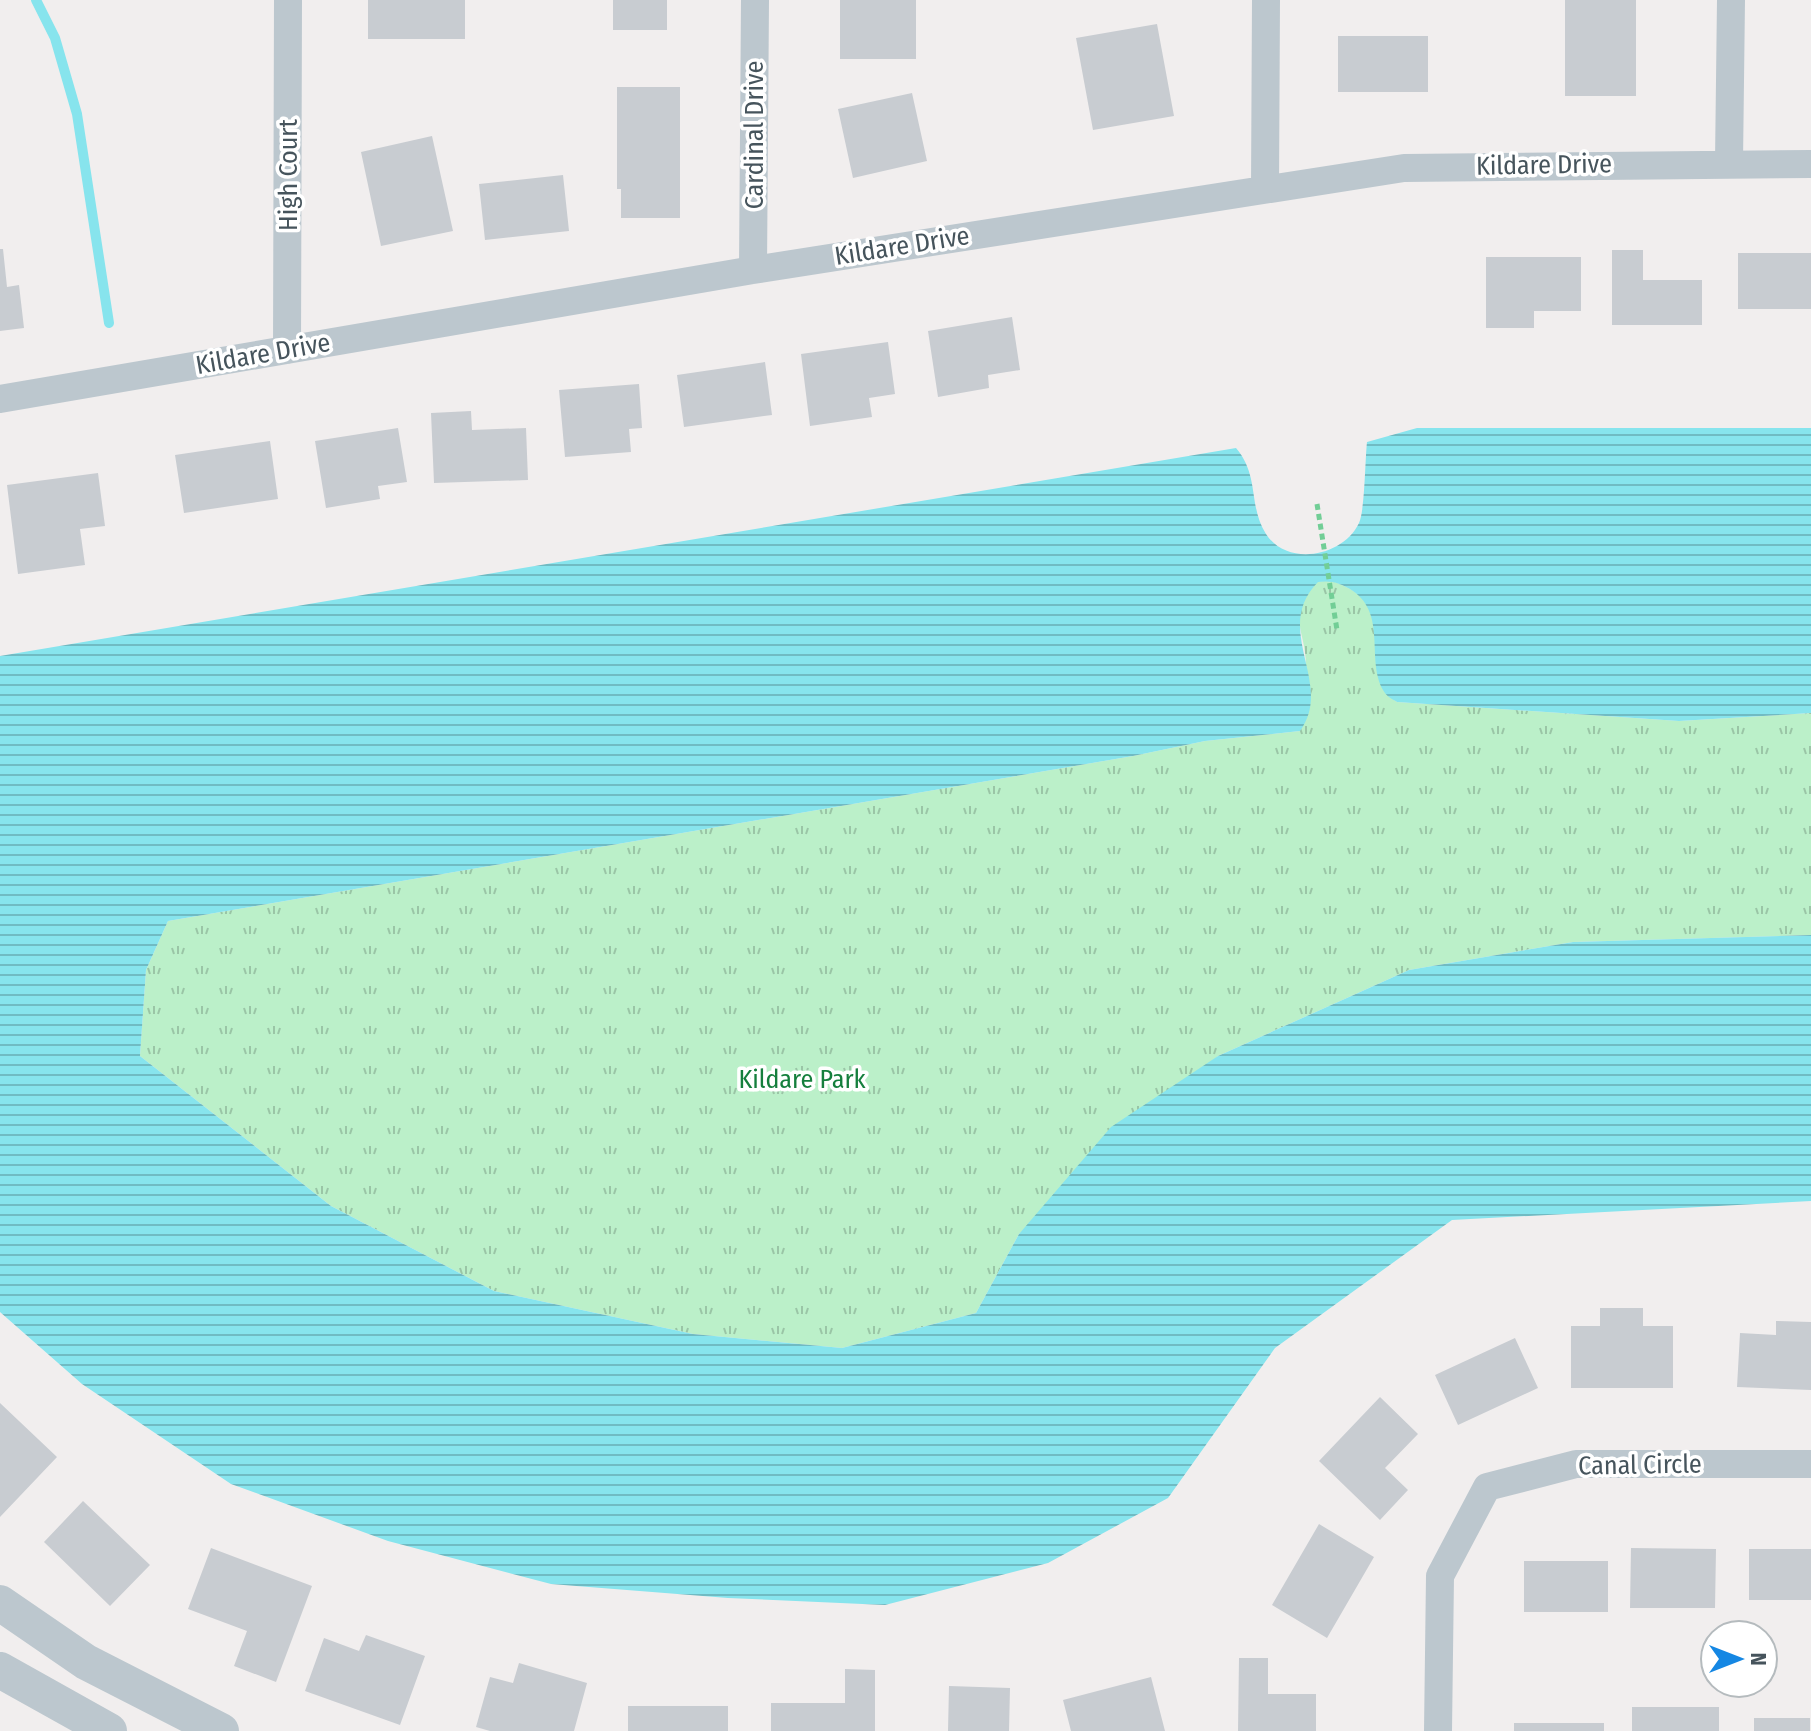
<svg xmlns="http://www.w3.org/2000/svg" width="1811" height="1731" font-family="'Fira Sans Condensed',sans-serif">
  <defs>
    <pattern id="park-tufts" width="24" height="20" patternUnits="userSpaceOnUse" patternTransform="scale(2)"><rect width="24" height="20" fill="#bbf0c9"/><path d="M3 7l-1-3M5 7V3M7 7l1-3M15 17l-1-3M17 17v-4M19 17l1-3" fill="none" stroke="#9ac5a6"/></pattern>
    <pattern id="water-rules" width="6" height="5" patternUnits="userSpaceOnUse" patternTransform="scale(2)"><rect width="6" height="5" fill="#87e4ed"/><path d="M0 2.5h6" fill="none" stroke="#70bbc3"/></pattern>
  </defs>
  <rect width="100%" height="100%" fill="#f1eeee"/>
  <path fill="url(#park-tufts)" d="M 1331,580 C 1341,585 1356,590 1363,599 C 1389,630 1363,678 1397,702 L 1679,721 L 1811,713 L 1811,935 L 1573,942 L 1409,970 L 1218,1056 L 1019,1234 L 976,1313 L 842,1348 L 693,1334 L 494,1291 L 331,1206 L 140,1056 L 146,970 L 168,921 L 1133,756 L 1205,741 L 1300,731 C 1302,709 1307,687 1306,666 C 1306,629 1285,617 1317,582 Z"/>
  <path fill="url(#water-rules)" d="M 1417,428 L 1811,428 L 1811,713 L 1679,721 L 1397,702 C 1392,699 1386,696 1383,690 C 1366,659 1387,615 1353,591 C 1341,583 1331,580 1318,582 C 1271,630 1335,683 1300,731 L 1205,741 L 1133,756 L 168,921 L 146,970 L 140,1056 L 331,1206 L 494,1291 L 693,1334 L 842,1348 L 976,1313 L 1019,1234 L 1111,1127 L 1218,1056 L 1409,970 L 1573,942 L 1811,935 L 1811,1201 L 1452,1220 L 1275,1348 L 1168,1498 L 1048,1563 L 885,1605 L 728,1598 L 551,1584 L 388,1541 L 231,1484 L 82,1384 L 0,1312 L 0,656 L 1236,448 C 1260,476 1248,506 1266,534 C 1287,567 1343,557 1359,523 C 1365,510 1365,460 1367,442 Z"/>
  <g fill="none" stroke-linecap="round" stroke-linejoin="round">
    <path stroke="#87e4ed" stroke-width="10" d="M 36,0 L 55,38 L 77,114 L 109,323"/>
  </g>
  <path fill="#c8ccd1" d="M 368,0 L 465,0 L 465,39 L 368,39 Z
    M 613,0 L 667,0 L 667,30 L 613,30 Z
    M 840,0 L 916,0 L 916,59 L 840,59 Z
    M 1565,0 L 1636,0 L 1636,96 L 1565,96 Z
    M 1157,24 L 1174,116 L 1093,130 L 1076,38 Z
    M 1338,36 L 1428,36 L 1428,92 L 1338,92 Z
    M 617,87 L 680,87 L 680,218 L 621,218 L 621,189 L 617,189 Z
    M 912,93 L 927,161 L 853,178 L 838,109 Z
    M 432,136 L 453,231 L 381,246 L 361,152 Z
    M 563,175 L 569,231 L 485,240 L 479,184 Z
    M 0,249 L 3,249 L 7,287 L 19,285 L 24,328 L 0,331 Z
    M 1612,250 L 1643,250 L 1643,280 L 1702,280 L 1702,325 L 1612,325 Z
    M 1738,253 L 1811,253 L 1811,309 L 1738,309 Z
    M 1486,257 L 1581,257 L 1581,311 L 1534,311 L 1534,328 L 1486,328 Z
    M 1012,317 L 1020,370 L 988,375 L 989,388 L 938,397 L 928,331 Z
    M 888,342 L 895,394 L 869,398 L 872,417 L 810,426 L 801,354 Z
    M 765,362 L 772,415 L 684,427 L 677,375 Z
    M 639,384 L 642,428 L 629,429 L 631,452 L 565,457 L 559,390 Z
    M 471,411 L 472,430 L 526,428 L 528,480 L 434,483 L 431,413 Z
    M 398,428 L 407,482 L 378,486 L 380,499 L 326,508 L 315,441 Z
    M 270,441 L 278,499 L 184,513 L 175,455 Z
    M 98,473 L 105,526 L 80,529 L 85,565 L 18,574 L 7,485 Z
    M 1600,1308 L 1643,1308 L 1643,1326 L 1673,1326 L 1673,1388 L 1571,1388 L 1571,1326 L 1600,1326 Z
    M 1776,1321 L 1811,1322 L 1811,1390 L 1737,1387 L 1740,1333 L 1776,1335 Z
    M 1515,1338 L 1538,1388 L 1458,1425 L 1435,1375 Z
    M 1380,1397 L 1418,1434 L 1385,1468 L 1408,1490 L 1380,1520 L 1319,1461 Z
    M 0,1403 L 57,1457 L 0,1517 Z
    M 83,1501 L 150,1565 L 110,1606 L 44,1542 Z
    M 1319,1524 L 1374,1557 L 1327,1638 L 1272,1605 Z
    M 211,1548 L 312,1586 L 276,1682 L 234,1666 L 247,1631 L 188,1609 Z
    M 1631,1548 L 1716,1549 L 1715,1608 L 1630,1608 Z
    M 1749,1549 L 1811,1549 L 1811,1600 L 1749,1600 Z
    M 1524,1561 L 1608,1561 L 1608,1612 L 1524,1612 Z
    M 366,1635 L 425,1656 L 400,1725 L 305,1691 L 324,1638 L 359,1651 Z
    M 1239,1658 L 1268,1658 L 1268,1694 L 1316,1694 L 1316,1731 L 1238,1731 Z
    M 519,1663 L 587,1683 L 574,1731 L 490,1731 L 476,1727 L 490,1677 L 513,1683 Z
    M 845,1669 L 875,1670 L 875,1731 L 771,1731 L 771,1703 L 845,1703 Z
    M 1151,1677 L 1165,1731 L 1071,1731 L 1063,1700 Z
    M 949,1686 L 1010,1688 L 1009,1731 L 948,1731 Z
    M 628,1706 L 728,1706 L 728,1731 L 628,1731 Z
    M 1632,1707 L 1719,1707 L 1719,1731 L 1632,1731 Z
    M 1754,1718 L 1810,1718 L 1810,1731 L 1754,1731 Z
    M 1514,1723 L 1604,1723 L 1604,1731 L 1514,1731 Z"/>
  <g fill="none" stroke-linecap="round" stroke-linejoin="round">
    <path stroke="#72ce96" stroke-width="5" stroke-dasharray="6 4" stroke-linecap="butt" d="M 1317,504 L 1337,630"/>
    <path stroke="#bcc7ce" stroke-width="28" d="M 1729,162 L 1731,0
      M 1265,188 L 1266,0
      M 753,270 L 755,0
      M 287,350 L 288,0
      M 0,399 L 753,270 L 1404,168 L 1811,164
      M 1438,1731 L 1440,1576 L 1487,1487 L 1576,1464 L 1811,1464"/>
    <path stroke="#bcc7ce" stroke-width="36" d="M 0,1603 L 86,1662 L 221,1731
      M 0,1670 L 109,1731"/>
  </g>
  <g text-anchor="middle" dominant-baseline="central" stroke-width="7" stroke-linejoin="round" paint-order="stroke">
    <g font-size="26" fill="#46545c" stroke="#fff">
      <text transform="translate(754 135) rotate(-90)">Cardinal Drive</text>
      <text transform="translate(1544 165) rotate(-1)">Kildare Drive</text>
      <text transform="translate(288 175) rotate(-90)">High Court</text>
      <text transform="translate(902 246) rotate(-9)">Kildare Drive</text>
      <text transform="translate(263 354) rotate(-10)">Kildare Drive</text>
      <text transform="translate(1640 1465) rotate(-1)">Canal Circle</text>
    </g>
    <g font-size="26" fill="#157f3d" stroke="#fff">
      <text x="802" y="1079">Kildare Park</text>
    </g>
  </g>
  <g transform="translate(1739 1659) rotate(90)"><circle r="38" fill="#ffffff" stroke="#b5bbbe" stroke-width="2"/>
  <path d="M0-6L14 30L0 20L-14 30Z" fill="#1587e3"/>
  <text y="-12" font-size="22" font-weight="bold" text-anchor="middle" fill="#46545c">N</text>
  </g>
</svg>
